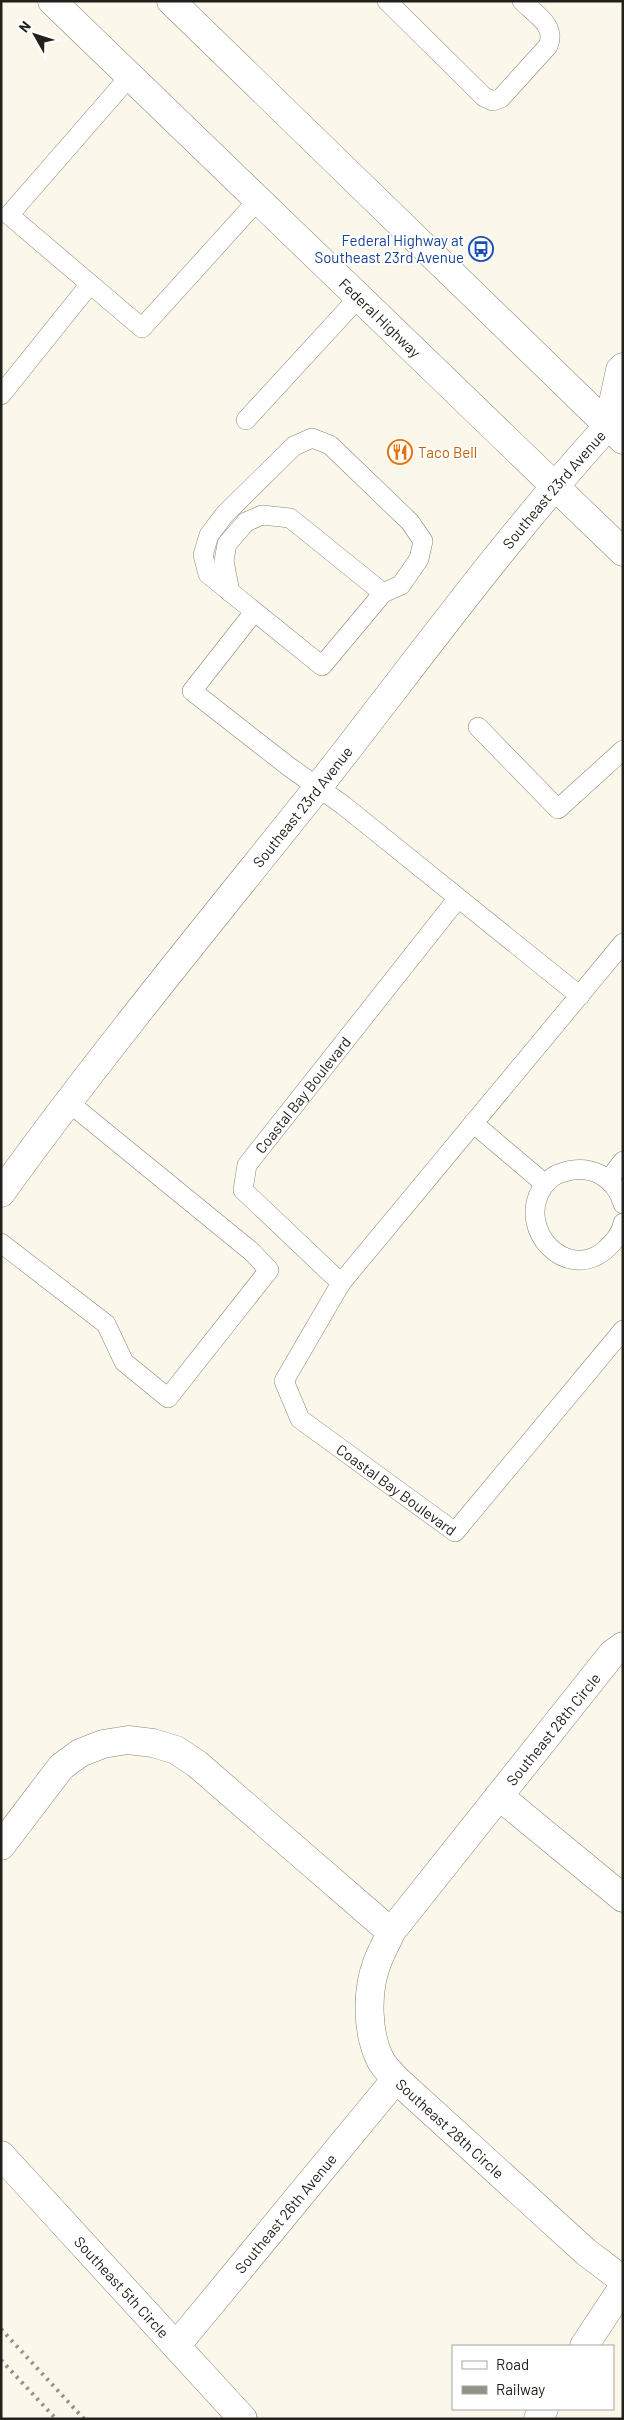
<svg xmlns="http://www.w3.org/2000/svg" width="624" height="2420" font-family="Barlow,sans-serif">
  <rect width="100%" height="100%" fill="#fbf8eb"/>
  <g fill="none" stroke-linecap="round" stroke-linejoin="round">
    <defs>
      <g id="service">
        <path d="M 387,1 L 484,97 L 493,101 L 501,98 L 548,46 C 557,26 535,14 522,1"/>
        <path d="M 130,76 L 9,215 L 142,328 L 258,200"/>
        <path d="M 1,395 L 90,284"/>
        <path d="M 246,420 L 359,297"/>
        <path d="M 312,438 L 330,445 L 410,522 L 423,541 L 419,559 L 401,585 L 383,593 L 322,666 L 208,574 L 203,555 L 209,535 L 225,514 L 294,446 Z"/>
        <path d="M 230,592 L 224,561 L 227,544 L 246,522 L 262,515 L 290,518 L 383,593"/>
        <path d="M 254,612 L 192,691 L 288,766 L 343,805 L 580,996"/>
        <path d="M 478,727 L 558,809 L 623,750"/>
        <path id="s1" d="M 623,943 L 341,1283 L 284,1381 L 300,1419 L 455,1532 L 623,1330"/>
        <path d="M 473,1123 L 545,1184"/>
        <path d="M 609,1179 L 623,1161"/>
        <path d="M 623,1204 C 615,1176 589,1163 561,1173 C 553,1175 545,1183 541,1190 C 518,1231 566,1281 604,1251 C 612,1244 621,1235 623,1223"/>
        <path d="M 1,1243 L 106,1324 L 124,1362 L 168,1398 L 269,1270 L 252,1252 L 67,1101"/>
        <path id="s2" d="M 341,1283 L 243,1190 L 247,1165 L 458,898"/>
      </g>
      <g id="minor">
        <path d="M 623,367 L 620,370 L 608,426 L 623,422"/>
        <path id="s3" d="M 623,1646 L 612,1654 L 391,1932 C 387,1942 381,1952 377,1963 C 366,1992 367,2034 381,2061 C 385,2068 391,2073 396,2079 L 586,2252 L 623,2280"/>
        <path d="M 499,1796 L 623,1898"/>
        <path d="M 1,1846 L 61,1767 L 80,1753 L 103,1744 L 128,1740 L 153,1743 L 176,1750 L 197,1764 L 391,1932"/>
        <path id="s4" d="M 1,2155 L 243,2419"/>
        <path id="s5" d="M 176,2346 L 396,2079"/>
        <path d="M 584,2346 L 623,2287"/>
        <path d="M 538,2419 L 544,2409"/>
      </g>
      <g id="tertiary">
        <path id="s6" d="M 1,1193 C 102,1053 212,920 319,786 C 414,665 505,539 608,426"/>
      </g>
      <g id="primary">
        <path id="s7" d="M 52,1 L 623,552"/>
        <path d="M 171,1 L 623,440"/>
      </g>
    </defs>
    <use href="#service" stroke="#868377" stroke-width="20"/>
    <use href="#minor" stroke="#868377" stroke-width="29"/>
    <use href="#tertiary" stroke="#868377" stroke-width="29"/>
    <use href="#primary" stroke="#868377" stroke-width="29"/>
    <use href="#service" stroke="#fff" stroke-width="19"/>
    <use href="#minor" stroke="#fff" stroke-width="28"/>
    <use href="#tertiary" stroke="#fff" stroke-width="28"/>
    <use href="#primary" stroke="#fff" stroke-width="28"/>
    <path stroke="#929087" stroke-width="4" stroke-dasharray="2.5 5" stroke-linecap="butt" d="M 1,2329 L 84,2419
      M 1,2360 L 56,2419"/>
  </g>
  <defs>
    <symbol id="bus-ring" viewBox="-11 -11 22 22"><circle r="9.5" fill="#fff" stroke="#1a4fb4" stroke-width="1.5"/><path d="M-5-6H5V4H4V6H2V4H-2V6H-4V4H-5ZM-3.5-4V0h7V-4ZM-3.5 1.2v1.5H-2V1.2ZM2 1.2v1.5H3.5V1.2Z" fill="#1a4fb4"/></symbol>
    <symbol id="restaurant-ring" viewBox="-11 -11 22 22"><circle r="9.5" fill="#fff" stroke="#e8710a" stroke-width="1.5"/><path d="M-5-6h1v4h1v-4h1v4h1v-4h1v5L-1.5 .5V6h-2V.5L-5-1ZM5-6V6H3V1.5H1.5Q1.5-4 5-6Z" fill="#e8710a"/></symbol>
  </defs>
  <g fill-rule="evenodd">
    <use href="#bus-ring" x="467" y="235" width="28" height="28"/>
    <use href="#restaurant-ring" x="386" y="438" width="28" height="28"/>
  </g>
  <g text-anchor="middle" dominant-baseline="central" stroke-width="4" stroke-linejoin="round" paint-order="stroke">
    <g font-size="15" fill="#164399" stroke="#fff" text-anchor="end">
      <text x="464" y="240">Federal Highway at<tspan x="464" dy="17">Southeast 23rd Avenue</tspan></text>
    </g>
    <g font-size="15" fill="#21201b" stroke="#fff">
      <text stroke="none"><textPath href="#s7" startOffset="456">Federal Highway</textPath></text>
      <text stroke="none"><textPath href="#s6" startOffset="895">Southeast 23rd Avenue</textPath></text>
      <text stroke="none"><textPath href="#s6" startOffset="490">Southeast 23rd Avenue</textPath></text>
      <text stroke="none"><textPath href="#s2" startOffset="250">Coastal Bay Boulevard</textPath></text>
      <text stroke="none"><textPath href="#s1" startOffset="716">Coastal Bay Boulevard</textPath></text>
      <text transform="translate(553 1729) rotate(-51)">Southeast 28th Circle</text>
      <text stroke="none"><textPath href="#s3" startOffset="600">Southeast 28th Circle</textPath></text>
      <text stroke="none"><textPath href="#s5" startOffset="172">Southeast 26th Avenue</textPath></text>
      <text stroke="none"><textPath href="#s4" startOffset="179">Southeast 5th Circle</textPath></text>
    </g>
    <g font-size="15" fill="#c56008" stroke="#fff" text-anchor="start">
      <text x="418" y="452">Taco Bell</text>
    </g>
  </g>
  <rect width="624" height="2420" fill="none" stroke="#21201b" stroke-width="5"/>
  <rect x="452" y="2345" width="162" height="65" fill="#ffffff" stroke="#a6a6a4"/>
  <rect x="462" y="2361" width="25" height="8" fill="#ffffff" stroke="#a6a6a4"/>
  <text x="496" y="2370" font-size="15" fill="#21201b">Road</text>
  <rect x="462" y="2386" width="25" height="8" fill="#929087" stroke="#a6a6a4"/>
  <text x="496" y="2395" font-size="15" fill="#21201b">Railway</text>
  <g transform="translate(35 35) rotate(309)" stroke="#ffffff" stroke-width="4" paint-order="stroke">
  <path d="M0-4L9 19L0 12L-9 19Z" fill="#21201b"/>
  <text y="-8" font-size="14" font-weight="bold" text-anchor="middle" fill="#21201b">N</text>
  </g>
</svg>
